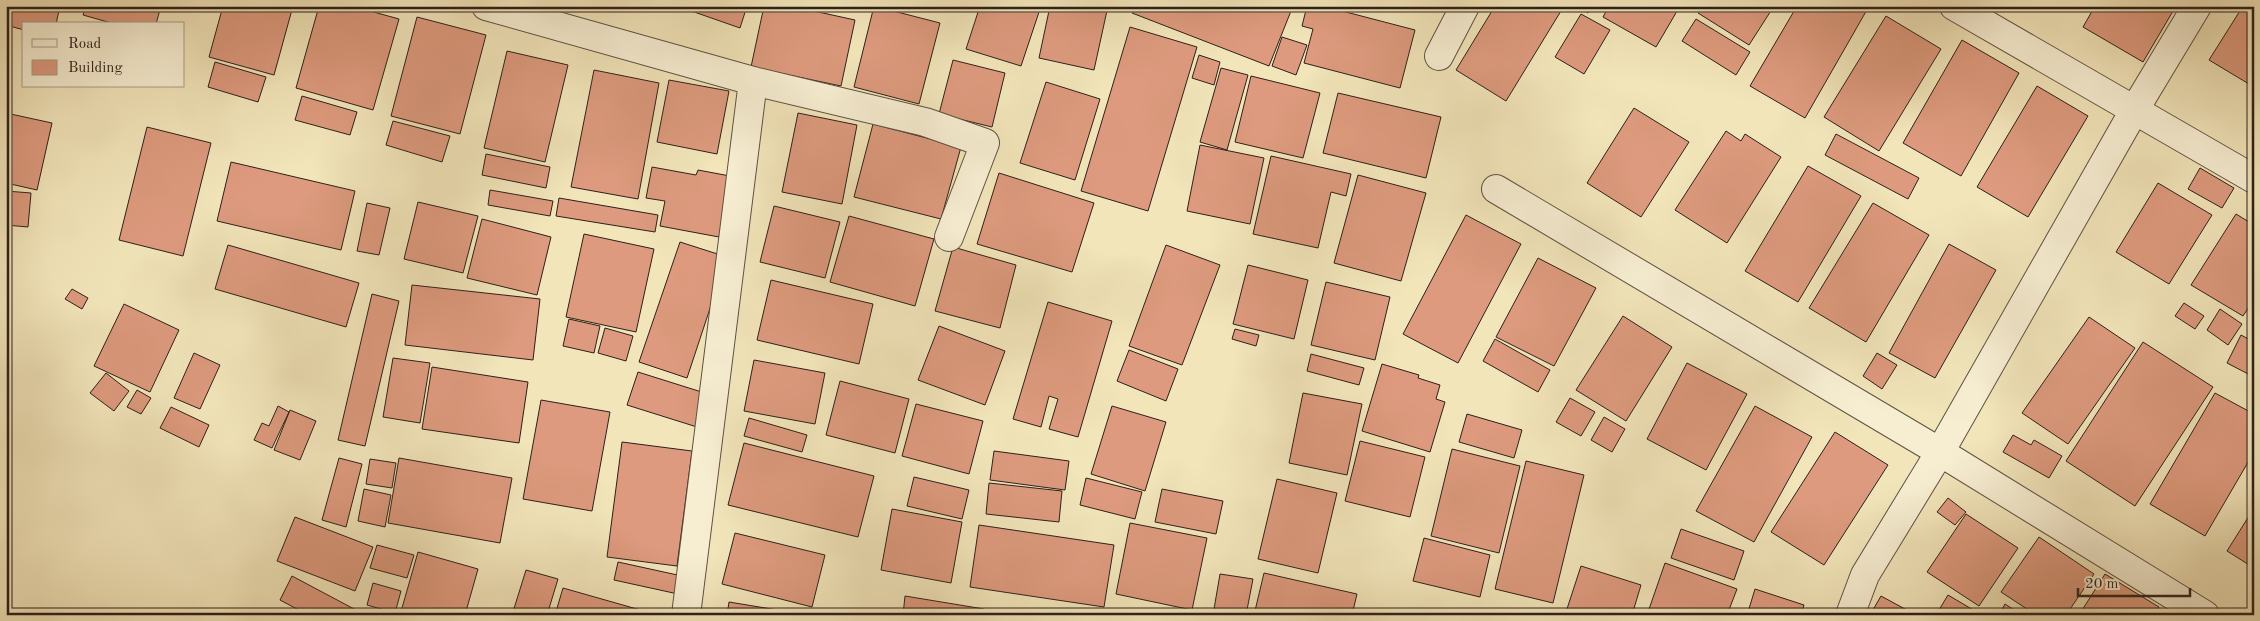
<svg xmlns="http://www.w3.org/2000/svg" width="2260" height="621" font-family="'Old Standard TT',serif">
  <rect width="100%" height="100%" fill="#f2e5ba"/>
  <filter id="stains"><feTurbulence type="fractalNoise" baseFrequency=".004" numOctaves="4"/><feColorMatrix values="0 0 0 0 .2 0 0 0 0 .09 0 0 0 0 .02 0 0 0 .5 -.17"/></filter>
  <radialGradient id="worn" r=".72"><stop offset=".6" stop-color="#630" stop-opacity="0"/><stop offset="1" stop-color="#630" stop-opacity=".3"/></radialGradient>
  <path fill="#dd9a7e" stroke="#2d201a" d="M 6,6 L 60,6 L 56,24 L 24,24 L 24,30 L 6,25 Z
    M 86,6 L 161,6 L 156,24 L 115,24 L 83,15 Z
    M 223,6 L 293,6 L 274,75 L 209,57 Z
    M 319,6 L 352,6 L 399,19 L 373,110 L 296,88 Z
    M 677,6 L 747,6 L 740,28 Z
    M 764,6 L 791,6 L 855,20 L 841,86 L 751,67 Z
    M 874,6 L 940,23 L 919,104 L 854,87 Z
    M 980,6 L 1041,6 L 1021,66 L 966,49 Z
    M 1050,6 L 1108,6 L 1094,70 L 1039,58 Z
    M 1134,6 L 1293,6 L 1269,66 L 1132,13 Z
    M 1307,6 L 1323,6 L 1415,30 L 1400,88 L 1304,63 L 1313,29 L 1302,26 Z
    M 1495,6 L 1564,6 L 1506,101 L 1456,70 Z
    M 1578,6 L 1593,6 L 1588,13 Z
    M 1609,6 L 1680,6 L 1656,47 L 1603,17 Z
    M 1703,6 L 1774,6 L 1749,45 L 1698,13 Z
    M 1797,6 L 1868,8 L 1805,118 L 1750,86 Z
    M 2095,6 L 2176,6 L 2143,62 L 2083,27 Z
    M 2243,6 L 2254,6 L 2254,87 L 2209,60 Z
    M 1581,14 L 1610,30 L 1584,74 L 1555,57 Z
    M 1886,16 L 1941,49 L 1879,151 L 1824,117 Z
    M 417,17 L 486,35 L 460,134 L 391,116 Z
    M 1696,19 L 1750,52 L 1736,75 L 1682,41 Z
    M 1130,27 L 1197,47 L 1148,211 L 1081,191 Z
    M 1282,37 L 1307,45 L 1296,75 L 1272,66 Z
    M 1962,40 L 2019,73 L 1961,176 L 1903,143 Z
    M 507,51 L 568,65 L 545,162 L 484,148 Z
    M 1199,55 L 1220,62 L 1214,85 L 1192,78 Z
    M 953,60 L 1005,73 L 992,127 L 939,114 Z
    M 215,62 L 266,77 L 258,102 L 208,87 Z
    M 1221,68 L 1248,75 L 1227,150 L 1200,142 Z
    M 594,70 L 659,83 L 638,199 L 571,187 Z
    M 1251,76 L 1320,93 L 1303,158 L 1235,142 Z
    M 669,80 L 729,91 L 717,154 L 657,142 Z
    M 1046,82 L 1100,99 L 1075,180 L 1020,163 Z
    M 2037,86 L 2088,116 L 2028,217 L 1977,187 Z
    M 1338,93 L 1441,117 L 1426,178 L 1323,153 Z
    M 302,96 L 357,112 L 350,135 L 295,120 Z
    M 1634,108 L 1689,142 L 1641,217 L 1587,183 Z
    M 6,113 L 52,123 L 37,190 L 6,183 Z
    M 798,113 L 857,125 L 842,204 L 782,192 Z
    M 393,121 L 450,136 L 442,162 L 386,145 Z
    M 873,124 L 961,147 L 941,219 L 854,197 Z
    M 147,127 L 211,143 L 183,256 L 119,240 Z
    M 1726,131 L 1741,141 L 1745,134 L 1781,157 L 1727,243 L 1675,210 Z
    M 1836,134 L 1919,178 L 1908,199 L 1825,155 Z
    M 1200,145 L 1264,158 L 1250,224 L 1187,211 Z
    M 486,154 L 550,167 L 546,188 L 482,175 Z
    M 1271,156 L 1351,174 L 1346,196 L 1331,192 L 1318,248 L 1253,234 Z
    M 231,162 L 355,191 L 341,250 L 217,221 Z
    M 1808,166 L 1861,196 L 1798,302 L 1745,271 Z
    M 652,167 L 696,175 L 698,170 L 730,176 L 719,237 L 660,226 L 665,201 L 646,198 Z
    M 2200,168 L 2234,188 L 2222,208 L 2188,189 Z
    M 999,173 L 1094,203 L 1072,272 L 977,244 Z
    M 1358,175 L 1426,193 L 1401,281 L 1334,263 Z
    M 2158,183 L 2212,215 L 2169,284 L 2116,252 Z
    M 490,190 L 553,201 L 550,216 L 488,205 Z
    M 6,191 L 31,193 L 28,227 L 6,225 Z
    M 559,198 L 658,215 L 655,232 L 556,216 Z
    M 418,202 L 478,216 L 463,273 L 404,259 Z
    M 367,203 L 390,208 L 379,255 L 357,251 Z
    M 1873,203 L 1929,235 L 1866,342 L 1809,308 Z
    M 774,206 L 840,222 L 825,278 L 760,262 Z
    M 2236,214 L 2254,225 L 2254,299 L 2243,316 L 2191,285 Z
    M 1466,215 L 1521,244 L 1458,363 L 1403,334 Z
    M 849,216 L 934,239 L 915,306 L 830,282 Z
    M 482,219 L 551,237 L 537,295 L 467,278 Z
    M 584,234 L 654,249 L 636,332 L 566,317 Z
    M 680,242 L 727,257 L 687,378 L 639,362 Z
    M 1949,244 L 1996,270 L 1935,378 L 1889,353 Z
    M 228,245 L 359,283 L 346,327 L 215,289 Z
    M 1166,245 L 1220,265 L 1182,365 L 1129,346 Z
    M 953,247 L 1016,265 L 1000,328 L 935,311 Z
    M 1538,258 L 1596,288 L 1554,366 L 1496,337 Z
    M 1248,265 L 1308,280 L 1294,339 L 1233,324 Z
    M 771,280 L 873,304 L 859,364 L 757,340 Z
    M 1326,282 L 1390,297 L 1375,360 L 1311,345 Z
    M 412,285 L 540,299 L 533,360 L 405,345 Z
    M 72,289 L 88,298 L 82,309 L 65,299 Z
    M 372,294 L 399,301 L 365,446 L 338,440 Z
    M 1048,302 L 1112,321 L 1078,437 L 1049,429 L 1058,399 L 1049,396 L 1041,427 L 1013,419 Z
    M 2184,303 L 2204,316 L 2195,329 L 2175,316 Z
    M 124,304 L 179,330 L 150,392 L 94,366 Z
    M 2220,309 L 2242,324 L 2228,345 L 2207,330 Z
    M 1623,316 L 1672,347 L 1626,421 L 1576,390 Z
    M 2089,317 L 2135,348 L 2068,444 L 2022,413 Z
    M 569,319 L 600,326 L 594,353 L 563,346 Z
    M 939,326 L 1005,351 L 985,405 L 918,380 Z
    M 605,328 L 633,336 L 626,361 L 598,353 Z
    M 1235,329 L 1259,335 L 1256,346 L 1232,339 Z
    M 2241,335 L 2254,342 L 2254,377 L 2227,363 Z
    M 1495,339 L 1550,370 L 1538,392 L 1483,361 Z
    M 2143,342 L 2213,387 L 2135,506 L 2066,461 Z
    M 1129,350 L 1178,369 L 1166,401 L 1117,381 Z
    M 194,353 L 220,365 L 200,409 L 174,398 Z
    M 1877,353 L 1897,365 L 1882,389 L 1863,376 Z
    M 1311,354 L 1364,368 L 1359,385 L 1307,371 Z
    M 393,358 L 430,363 L 420,423 L 383,417 Z
    M 754,360 L 825,373 L 815,424 L 744,411 Z
    M 1687,363 L 1747,394 L 1706,470 L 1647,439 Z
    M 1382,364 L 1419,375 L 1418,378 L 1440,385 L 1436,399 L 1445,402 L 1430,452 L 1362,431 Z
    M 432,367 L 528,382 L 519,443 L 422,429 Z
    M 638,372 L 708,394 L 697,427 L 627,405 Z
    M 106,373 L 129,391 L 114,411 L 90,393 Z
    M 840,381 L 909,399 L 895,453 L 826,435 Z
    M 137,390 L 151,398 L 141,414 L 127,407 Z
    M 1303,393 L 1362,404 L 1347,475 L 1289,463 Z
    M 2215,393 L 2254,414 L 2254,452 L 2205,536 L 2150,504 Z
    M 1570,398 L 1595,412 L 1581,436 L 1556,422 Z
    M 541,400 L 610,412 L 592,511 L 523,499 Z
    M 916,404 L 983,421 L 969,474 L 902,456 Z
    M 278,406 L 289,412 L 272,448 L 254,440 L 262,423 L 269,426 Z
    M 1112,406 L 1166,422 L 1145,491 L 1091,474 Z
    M 1755,406 L 1812,437 L 1754,542 L 1696,511 Z
    M 171,407 L 209,425 L 199,447 L 160,428 Z
    M 290,410 L 316,421 L 300,460 L 274,450 Z
    M 1467,414 L 1522,430 L 1514,458 L 1459,442 Z
    M 1604,417 L 1625,429 L 1612,452 L 1591,440 Z
    M 749,418 L 807,435 L 802,452 L 744,436 Z
    M 1835,432 L 1888,465 L 1824,565 L 1771,532 Z
    M 2013,435 L 2031,445 L 2034,440 L 2062,456 L 2049,478 L 2003,452 Z
    M 1360,441 L 1425,457 L 1410,517 L 1345,501 Z
    M 622,442 L 692,451 L 677,566 L 607,557 Z
    M 744,443 L 874,476 L 858,537 L 728,505 Z
    M 1452,449 L 1520,466 L 1499,553 L 1431,536 Z
    M 994,451 L 1069,461 L 1065,490 L 990,480 Z
    M 339,458 L 362,464 L 346,527 L 322,520 Z
    M 399,458 L 512,478 L 500,543 L 388,523 Z
    M 370,459 L 396,463 L 392,488 L 366,484 Z
    M 1526,461 L 1584,475 L 1553,603 L 1495,589 Z
    M 914,477 L 969,490 L 962,519 L 907,506 Z
    M 1086,478 L 1142,492 L 1135,519 L 1080,505 Z
    M 1277,479 L 1337,493 L 1318,573 L 1258,559 Z
    M 989,483 L 1062,491 L 1059,522 L 986,514 Z
    M 364,489 L 391,495 L 385,527 L 358,521 Z
    M 1162,489 L 1223,501 L 1216,534 L 1155,522 Z
    M 1948,498 L 1966,512 L 1955,525 L 1937,512 Z
    M 2254,508 L 2254,568 L 2227,551 Z
    M 892,509 L 962,522 L 951,583 L 881,570 Z
    M 1966,514 L 2018,548 L 1979,606 L 1927,572 Z
    M 295,517 L 373,547 L 355,591 L 277,561 Z
    M 1130,523 L 1207,538 L 1192,610 L 1116,594 Z
    M 979,525 L 1114,545 L 1104,607 L 970,587 Z
    M 1681,529 L 1744,551 L 1734,580 L 1671,558 Z
    M 735,533 L 825,555 L 812,607 L 722,584 Z
    M 2039,537 L 2094,574 L 2066,615 L 2036,615 L 2001,592 Z
    M 1424,538 L 1490,555 L 1480,597 L 1413,581 Z
    M 377,545 L 414,555 L 407,578 L 370,568 Z
    M 418,552 L 478,569 L 465,615 L 400,615 Z
    M 618,562 L 682,576 L 678,594 L 614,580 Z
    M 1665,563 L 1737,589 L 1727,615 L 1647,615 Z
    M 1581,566 L 1641,585 L 1632,615 L 1565,615 Z
    M 526,570 L 558,579 L 547,615 L 512,615 Z
    M 1264,573 L 1357,594 L 1352,615 L 1254,615 Z
    M 1220,574 L 1253,579 L 1246,615 L 1213,615 Z
    M 2105,574 L 2159,607 L 2154,615 L 2079,615 Z
    M 292,576 L 356,610 L 353,615 L 308,615 L 280,600 Z
    M 373,583 L 401,591 L 395,613 L 367,605 Z
    M 563,588 L 658,615 L 555,615 Z
    M 1755,589 L 1804,605 L 1801,615 L 1755,615 L 1748,612 Z
    M 1948,595 L 1975,611 L 1973,615 L 1936,615 Z
    M 905,596 L 984,609 L 983,615 L 903,615 Z
    M 1881,596 L 1916,615 L 1870,615 Z
    M 729,602 L 808,615 L 727,615 Z
    M 2005,604 L 2022,615 L 1999,615 Z"/>
  <g fill="none" stroke-linecap="round" stroke-linejoin="round">
    <defs>
      <path id="minor" d="M 486,6 L 753,81 L 925,122 L 985,143 L 949,237
        M 1954,6 L 2254,179
        M 1439,56 L 1465,6
        M 1496,189 L 1940,452 L 2205,615
        M 686,615 L 753,81
        M 1850,615 L 1865,575 L 1940,452 L 2135,109 L 2197,6"/>
    </defs>
    <use href="#minor" stroke="#5e5142" stroke-width="30"/>
    <use href="#minor" stroke="#f7eed2" stroke-width="28"/>
  </g>
  <rect width="2260" height="621" fill="none" stroke="#f2e5ba" stroke-width="25"/>
  <rect x="8" y="8" width="2245" height="606" fill="none" stroke="#2d201a" stroke-width="2.5"/>
  <rect x="12" y="12" width="2235" height="596" fill="none" stroke="#2d201a"/>
  <rect x="22" y="22" width="162" height="65" fill="#f7eed2" stroke="#a69c88"/>
  <rect x="32" y="39" width="25" height="8" fill="#f7eed2" stroke="#a69c88"/>
  <text x="68" y="48" font-size="15" fill="#2d201a">Road</text>
  <rect x="32" y="60" width="25" height="15" fill="#dd9a7e" stroke="#a69c88"/>
  <text x="68" y="72" font-size="15" fill="#2d201a">Building</text>
  <path d="M2078 588v8h112v-8" fill="none" stroke="#2d201a" stroke-width="2.5"/>
  <text x="2085" y="588" font-size="15" fill="#2d201a" stroke="#f7eed2" stroke-width="4" paint-order="stroke">20 m</text>
  <rect width="100%" height="100%" filter="url(#stains)"/>
  <rect width="100%" height="100%" fill="url(#worn)"/>
</svg>
